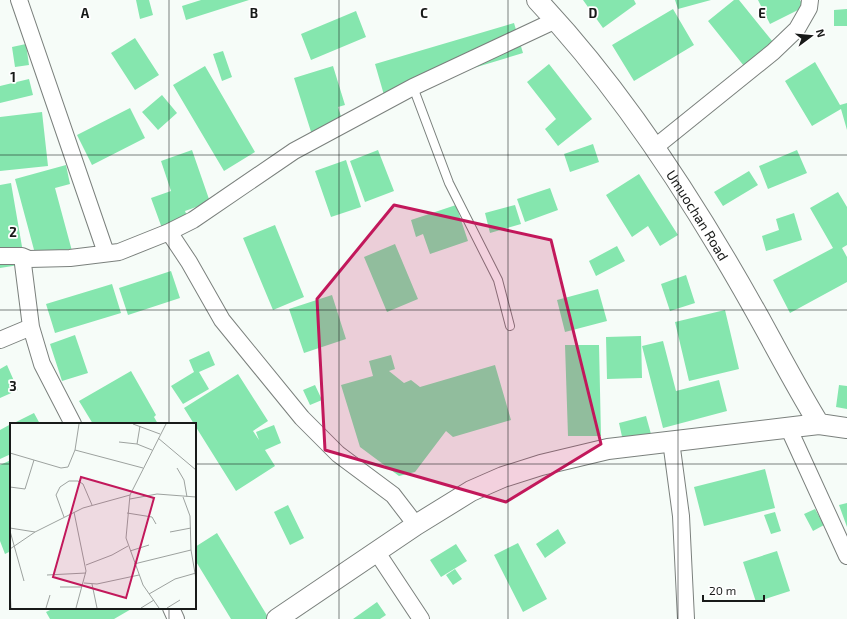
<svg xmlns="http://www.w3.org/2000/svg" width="847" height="619" font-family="'Exo 2',sans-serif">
  <rect width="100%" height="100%" fill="#f6fcf8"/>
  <path fill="#85e6ae" d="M 136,0 L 149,0 L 153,15 L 140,19 Z
    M 201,0 L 249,0 L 186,20 L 182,6 Z
    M 583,0 L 634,0 L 636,4 L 603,28 Z
    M 675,0 L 711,0 L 678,9 Z
    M 734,0 L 739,0 L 773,42 L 744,66 L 708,21 Z
    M 758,0 L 800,0 L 804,7 L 770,24 Z
    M 673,9 L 694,45 L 634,81 L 612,45 Z
    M 847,9 L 847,26 L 834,26 L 834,10 Z
    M 356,11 L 366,37 L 311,60 L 301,34 Z
    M 514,23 L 523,53 L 384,95 L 375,64 Z
    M 135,38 L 159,75 L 135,90 L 111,53 Z
    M 26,44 L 29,65 L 15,67 L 12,47 Z
    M 223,51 L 232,77 L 222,81 L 213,54 Z
    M 815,62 L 840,105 L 847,103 L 847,130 L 841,109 L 812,126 L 785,81 Z
    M 549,64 L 592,119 L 558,146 L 545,129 L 556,119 L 527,82 Z
    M 205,66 L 255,152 L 224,171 L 173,85 Z
    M 333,66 L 345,105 L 338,107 L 344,126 L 312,135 L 294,78 Z
    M 29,79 L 33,95 L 0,103 L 0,86 Z
    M 162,95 L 177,113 L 158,130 L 142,112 Z
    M 130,108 L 145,138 L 92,165 L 77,135 Z
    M 42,112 L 48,166 L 0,171 L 0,117 Z
    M 593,144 L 599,162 L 570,172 L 564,154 Z
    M 192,150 L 210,202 L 185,211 L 189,221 L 163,231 L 151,198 L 171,191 L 161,161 Z
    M 378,150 L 394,191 L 365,202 L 350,161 Z
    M 797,150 L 807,173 L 768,189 L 759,166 Z
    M 346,160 L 361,207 L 331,217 L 315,171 Z
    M 66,165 L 70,184 L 55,188 L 72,251 L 37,261 L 15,179 Z
    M 749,171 L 758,185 L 723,206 L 714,192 Z
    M 639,174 L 678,235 L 660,246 L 648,226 L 632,237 L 606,195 Z
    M 11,183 L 25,264 L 0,268 L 0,185 Z
    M 550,188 L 558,210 L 525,222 L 517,199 Z
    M 838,192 L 847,207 L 847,245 L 842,248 L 847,257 L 847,282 L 790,313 L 773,280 L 833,248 L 810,208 Z
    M 456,205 L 468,241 L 430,254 L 423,234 L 416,237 L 411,220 Z
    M 515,205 L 521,224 L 490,233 L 485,213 Z
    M 794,213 L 802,240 L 766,251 L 762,236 L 779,230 L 776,219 Z
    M 275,225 L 304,297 L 273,310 L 243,238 Z
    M 395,244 L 418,299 L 387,312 L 364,257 Z
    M 617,246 L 625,261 L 596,276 L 589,261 Z
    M 171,271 L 180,298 L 128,315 L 119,288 Z
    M 686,275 L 695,303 L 670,311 L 661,284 Z
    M 112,284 L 121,313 L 55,333 L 46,304 Z
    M 598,289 L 607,321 L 565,332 L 557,300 Z
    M 332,295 L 346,339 L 304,353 L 289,309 Z
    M 725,310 L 739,369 L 689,381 L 675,322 Z
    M 75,335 L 88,373 L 62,381 L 50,344 Z
    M 641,336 L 642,378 L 607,379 L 606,337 Z
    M 663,341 L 676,391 L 719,380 L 727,411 L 663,428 L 642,346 Z
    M 565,345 L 599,345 L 601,436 L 568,436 Z
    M 209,351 L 215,365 L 199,372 L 209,389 L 183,404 L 171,386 L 194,372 L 189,360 Z
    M 391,355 L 395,369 L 389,371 L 404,383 L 411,380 L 420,387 L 495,365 L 511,420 L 453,437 L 446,431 L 415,472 L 399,476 L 360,447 L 341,385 L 373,376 L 369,361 Z
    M 7,365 L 18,390 L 0,398 L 0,369 Z
    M 131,371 L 156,415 L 154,417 L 158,424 L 93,424 L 79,401 Z
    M 238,374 L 268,421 L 253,431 L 259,440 L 256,432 L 274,425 L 281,443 L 265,450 L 275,466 L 236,491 L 184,408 Z
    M 315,385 L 322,400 L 310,405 L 303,390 Z
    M 839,385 L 847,386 L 847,409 L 836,407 Z
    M 34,413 L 40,424 L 12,424 Z
    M 646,416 L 651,434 L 623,441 L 619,423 Z
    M 11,424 L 11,454 L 0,459 L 0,430 Z
    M 11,460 L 11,551 L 5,554 L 0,541 L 0,465 Z
    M 765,469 L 775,508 L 704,526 L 694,487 Z
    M 847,503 L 847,527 L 839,505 Z
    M 288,505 L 304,538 L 290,545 L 274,512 Z
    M 815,509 L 824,525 L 813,531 L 804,514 Z
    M 775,512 L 781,531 L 771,534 L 764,515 Z
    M 558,529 L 566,543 L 545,558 L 536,544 Z
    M 217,533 L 268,617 L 266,619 L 231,619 L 195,560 L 195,547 Z
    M 518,543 L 547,599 L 523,612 L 494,555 Z
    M 456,544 L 467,561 L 441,577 L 430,560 Z
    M 777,551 L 790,591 L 756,602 L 743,562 Z
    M 455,569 L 462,579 L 453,585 L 446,575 Z
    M 377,602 L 386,615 L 380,619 L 353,619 Z
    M 54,608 L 133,608 L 114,619 L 50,619 L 46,612 Z"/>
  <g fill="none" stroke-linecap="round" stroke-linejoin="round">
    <defs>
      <path id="service" d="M 413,87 L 449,183 L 498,280 L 510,326"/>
      <path id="minor" d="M 19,0 L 106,253
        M 654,148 L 773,52 L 797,29 L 809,8 L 810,0
        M 169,232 L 189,262 L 222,320 L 302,418 L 338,454 L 393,495 L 416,525
        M 0,256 L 22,256 L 29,259 L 70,258 L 119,252 L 169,232 L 193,220 L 294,151 L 413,87 L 556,20
        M 22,256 L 31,327 L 42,364 L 73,424
        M 0,340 L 31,327
        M 788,427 L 847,556
        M 671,441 L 681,516 L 686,619
        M 376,551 L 421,619
        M 171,608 L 176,619"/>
      <g id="tertiary">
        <path id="s1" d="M 537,0 C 627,95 704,217 767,332 C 784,363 800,393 819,424 L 847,428"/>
        <path d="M 277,619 L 416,525 L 471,491 L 503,477 L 541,465 L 608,449 L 819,424"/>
      </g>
    </defs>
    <use href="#service" stroke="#7b807d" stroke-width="10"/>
    <use href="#minor" stroke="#7b807d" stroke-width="18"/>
    <use href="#tertiary" stroke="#7b807d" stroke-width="22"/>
    <use href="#service" stroke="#fff" stroke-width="8"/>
    <use href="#minor" stroke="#fff" stroke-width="16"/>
    <use href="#tertiary" stroke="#fff" stroke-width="20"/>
  </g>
  <path fill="#c2185b" fill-opacity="0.2" stroke="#c2185b" stroke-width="3" stroke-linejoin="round" d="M 394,205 L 551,240 L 601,444 L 506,502 L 325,450 L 317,299 Z"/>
  <path fill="none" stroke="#181a19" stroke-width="1" stroke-opacity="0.55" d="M 169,0 L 169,424M 339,0 L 339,619M 508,0 L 508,619M 678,0 L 678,619M 0,155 L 847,155M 0,310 L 847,310M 0,464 L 11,464M 195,464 L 847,464M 169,608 L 169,619"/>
  <g text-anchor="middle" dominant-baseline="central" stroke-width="3.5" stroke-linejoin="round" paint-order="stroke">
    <g font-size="14" fill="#181a19" stroke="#fff">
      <text stroke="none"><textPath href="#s1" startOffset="269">Umuochan Road</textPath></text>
    </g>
  </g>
  <g transform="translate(10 423)">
    <rect width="186" height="186" fill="#f6fcf8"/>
    <path fill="none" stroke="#9da29f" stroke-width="1" d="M 123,1 L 150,11M 148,15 L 186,47M 109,19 L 127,21 L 142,27M 127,21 L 130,3M 65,27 L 133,45M 0,30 L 51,45 L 58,44 L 65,27 L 69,1M 167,45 L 174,57 L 177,74M 0,64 L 15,66 L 24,37M 120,72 L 116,115 L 133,162 L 149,185M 173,74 L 180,93 L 181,127 L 186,156M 120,76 L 147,71 L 186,74M 64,89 L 76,148 L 66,185M 117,90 L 142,94 L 146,101M 54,94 L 46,72 L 50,64 L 59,58 L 68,58 L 73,61 L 82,82M 0,105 L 25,109 L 73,85 L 120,72 L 156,1M 0,108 L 14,158M 160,109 L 181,105M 0,126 L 25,109M 120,128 L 139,122M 124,141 L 181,127M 76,142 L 102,132 L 118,123M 37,152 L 76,150M 74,160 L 87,161 L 129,152M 82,161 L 87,185M 50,164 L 72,164M 0,166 L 1,185M 139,171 L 165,156 L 186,150M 36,185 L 40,172M 131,185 L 144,177M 157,185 L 170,177"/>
    <path fill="#c2185b" fill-opacity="0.15" stroke="#c2185b" stroke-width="2" d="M 71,54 L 144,75 L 116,175 L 43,154 Z"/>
    <rect width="186" height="186" fill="none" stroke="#181a19" stroke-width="2"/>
  </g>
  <g font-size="13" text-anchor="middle" font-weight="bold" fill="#181a19" stroke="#fff" stroke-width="3.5" stroke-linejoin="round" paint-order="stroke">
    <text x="85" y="18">A</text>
    <text x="254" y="18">B</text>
    <text x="424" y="18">C</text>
    <text x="593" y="18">D</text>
    <text x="762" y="18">E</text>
    <text x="13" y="82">1</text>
    <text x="13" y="237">2</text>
    <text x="13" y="391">3</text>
  </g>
  <g transform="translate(811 36) rotate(74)" stroke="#ffffff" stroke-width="3" paint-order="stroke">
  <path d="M0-3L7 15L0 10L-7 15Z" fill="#181a19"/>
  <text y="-6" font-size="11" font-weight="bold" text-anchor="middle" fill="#181a19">N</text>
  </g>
  <path d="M703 595v6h61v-6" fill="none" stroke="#181a19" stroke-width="2"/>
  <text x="709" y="595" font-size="12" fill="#181a19" stroke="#ffffff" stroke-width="3" paint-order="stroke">20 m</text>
</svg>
